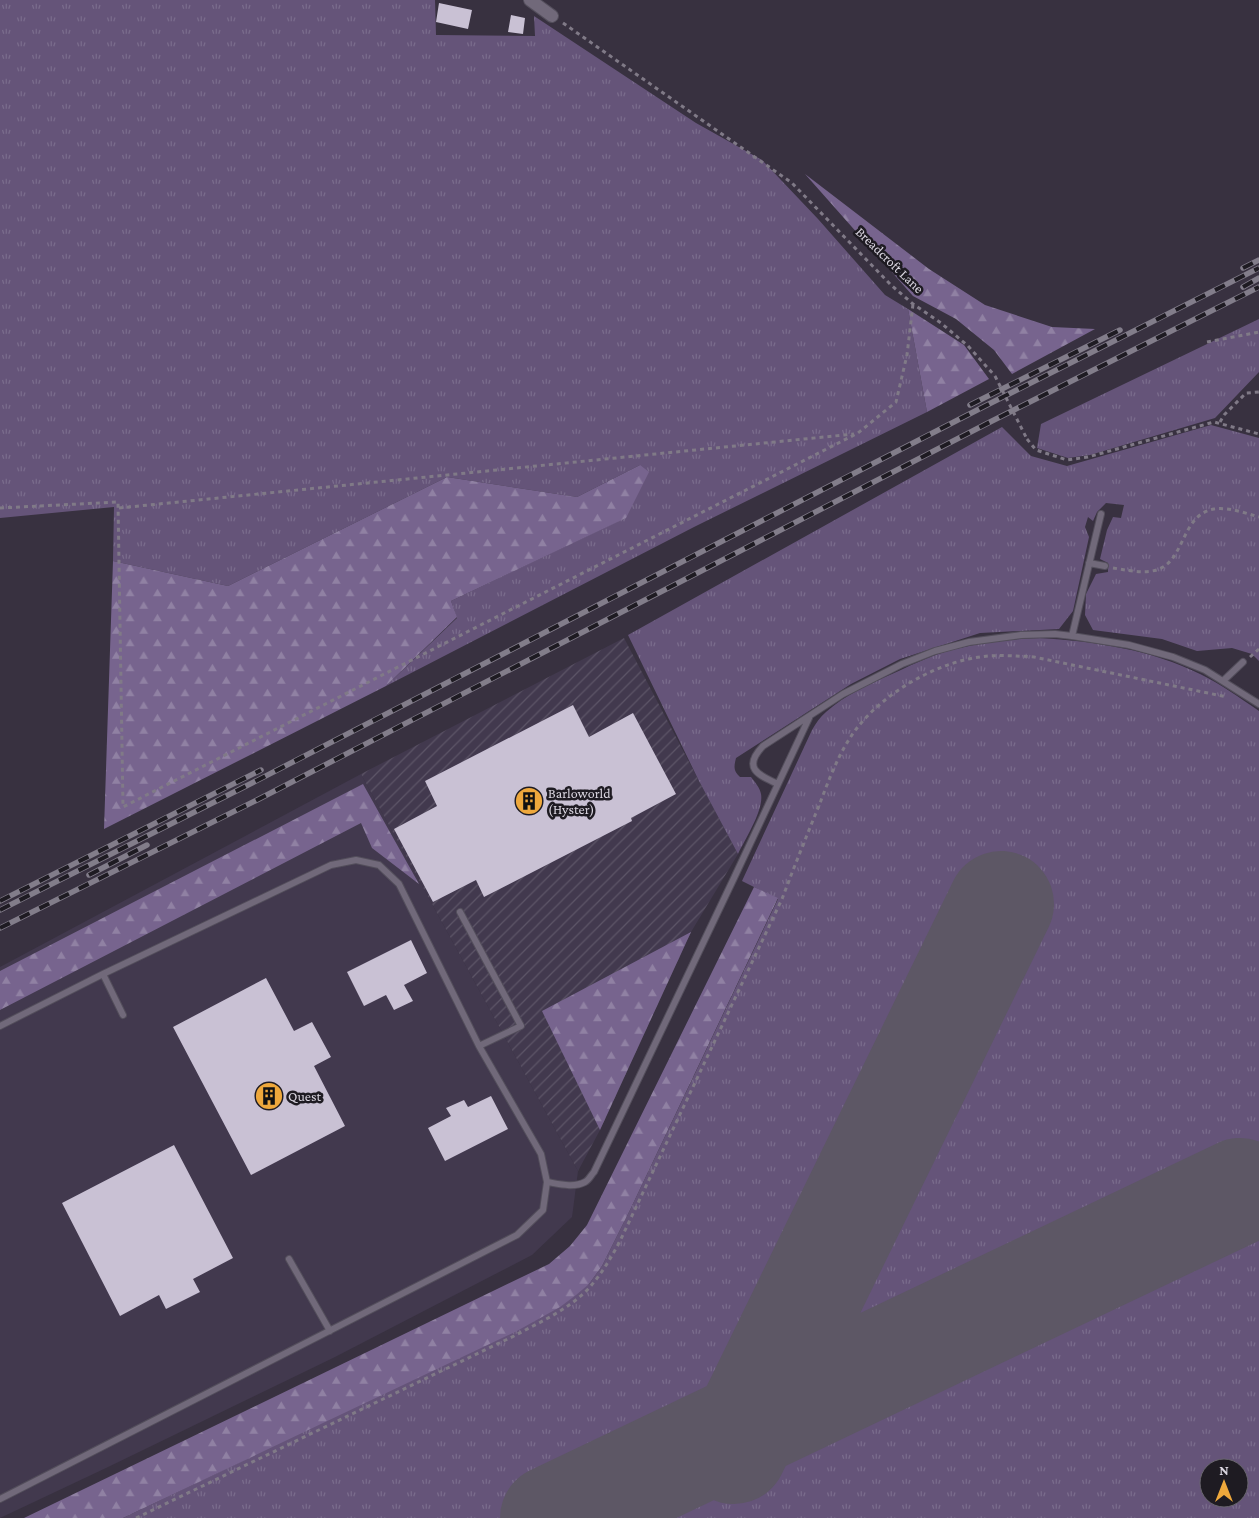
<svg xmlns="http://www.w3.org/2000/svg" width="1259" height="1518" font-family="'Crimson Pro',serif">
  <defs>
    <pattern id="industrial-furrows" width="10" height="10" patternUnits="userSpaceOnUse" patternTransform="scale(1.25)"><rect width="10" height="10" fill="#42394e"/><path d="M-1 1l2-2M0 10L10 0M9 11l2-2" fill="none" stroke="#5d5567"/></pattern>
    <pattern id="grass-tufts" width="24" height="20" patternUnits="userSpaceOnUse" patternTransform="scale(1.25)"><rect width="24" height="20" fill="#655479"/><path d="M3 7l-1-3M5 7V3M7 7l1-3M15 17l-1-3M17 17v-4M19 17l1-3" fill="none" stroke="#7a6c8c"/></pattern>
    <pattern id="forest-firs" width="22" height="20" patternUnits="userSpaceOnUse" patternTransform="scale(1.25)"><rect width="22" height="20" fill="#77648e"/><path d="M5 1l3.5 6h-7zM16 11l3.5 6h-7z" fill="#9081a3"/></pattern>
  </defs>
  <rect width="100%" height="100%" fill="#383140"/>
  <path fill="#42394e" d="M 361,774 L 578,1171 L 572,1217 L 532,1255 L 335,1357 L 106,1468 L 0,1518 L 0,967 Z"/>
  <path fill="url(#industrial-furrows)" d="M 624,638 L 699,781 L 738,854 L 691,932 L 600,1130 L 578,1171 L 361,774 Z"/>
  <path fill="url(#grass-tufts)" fill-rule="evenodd" d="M 0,0 L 435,0 L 436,35 L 535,36 L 534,16 L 696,123 L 762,160 L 818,219 L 885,295 L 908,309 L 927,412 L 694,527 L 386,686 L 457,618 L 451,601 L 625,518 L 640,465 L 577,497 L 447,477 L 228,586 L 113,561 L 114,507 L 0,518 Z
    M 1259,319 L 1259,372 L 1215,418 L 1090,455 L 1068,458 L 1037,448 L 1041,424 Z
    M 1211,425 L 1259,438 L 1259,661 L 1252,654 L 1232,648 L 1197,651 L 1162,639 L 1093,630 L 1085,615 L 1086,594 L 1096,574 L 1108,572 L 1108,563 L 1100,559 L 1107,530 L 1113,517 L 1121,518 L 1124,505 L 1106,503 L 1097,512 L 1093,521 L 1088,517 L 1085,527 L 1089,537 L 1073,611 L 1059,629 L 980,633 L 900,659 L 851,684 L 736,758 C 734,766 733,771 740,777 L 751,777 C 755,782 760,788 761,794 C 764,810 745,839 738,854 L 699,781 L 628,635 L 1002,427 L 1031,456 L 1067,466 Z
    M 1040,638 C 1094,641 1152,650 1200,674 C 1221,684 1240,698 1259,711 L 1259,1518 L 123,1518 L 236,1464 L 589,1284 L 602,1266 L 630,1210 L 778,899 L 742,881 L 812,730 C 816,723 820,717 826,712 C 845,695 869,684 892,674 C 916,663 938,652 964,647 C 989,641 1015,639 1040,638 ZM 1209,1468 L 1239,1468 L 1239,1498 L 1209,1498 Z"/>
  <path fill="url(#forest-firs)" d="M 805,174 L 929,269 L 985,305 L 1052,327 L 1095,329 L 1012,374 L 994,350 L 956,319 L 913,296 Z
    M 908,309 L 964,345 L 989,379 L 927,412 Z
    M 640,465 L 649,472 L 626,518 L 451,601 L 457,617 L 386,686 L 104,829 L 113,561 L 228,586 L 447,477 L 577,497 Z
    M 363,784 L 419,884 L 372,848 L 361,823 L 0,1010 L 0,971 Z
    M 754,887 L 778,898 L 630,1210 L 602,1266 L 589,1284 L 576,1295 L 560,1307 L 515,1332 L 123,1518 L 24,1518 L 549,1264 L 570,1246 L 587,1225 Z
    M 691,932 L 600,1130 L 542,1011 Z"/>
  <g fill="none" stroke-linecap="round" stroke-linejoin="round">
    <path stroke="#5d5765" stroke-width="106" d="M 734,1451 L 1001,904
      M 553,1518 L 1240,1191"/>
  </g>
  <path fill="#c9c1d4" d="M 439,3 L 472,10 L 468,29 L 436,22 Z
    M 511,15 L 525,18 L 523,34 L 508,32 Z
    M 573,705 L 589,737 L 633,713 L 676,794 L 631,818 L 632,821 L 484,897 L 476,880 L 433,902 L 394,829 L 437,806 L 425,781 Z
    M 411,940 L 427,973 L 404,985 L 413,1001 L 394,1010 L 386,995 L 364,1006 L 347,972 Z
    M 266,978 L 294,1031 L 312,1022 L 331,1057 L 314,1066 L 345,1126 L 251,1175 L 173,1027 Z
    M 491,1096 L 508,1129 L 445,1161 L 428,1128 L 451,1116 L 446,1108 L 464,1100 L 468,1107 Z
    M 174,1145 L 233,1258 L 193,1279 L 200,1292 L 166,1309 L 159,1295 L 120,1316 L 62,1203 Z"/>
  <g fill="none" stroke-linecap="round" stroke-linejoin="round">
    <defs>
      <path id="lane" d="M 1089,563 L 1105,566
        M 1072,636 L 1101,514
        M 1223,681 L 1243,662
        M 778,784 C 758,775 742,768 763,746 L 843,694 L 902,664 L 935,651 L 969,642 L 1021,635 L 1055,634 L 1072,636 L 1129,645 L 1173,657 L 1205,670 L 1259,704
        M 460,912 L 521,1026 L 479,1046
        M 103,974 L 123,1015
        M 0,1026 L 103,974 L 331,865 L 356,860 L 379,865 L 399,884 L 479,1046 L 541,1154 L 547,1182 L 543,1210 L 517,1235 L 0,1499
        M 547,1182 C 559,1184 574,1188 585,1182 C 589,1180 591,1175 594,1172 L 734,878 L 809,718
        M 289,1259 L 330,1331"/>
      <path id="street" d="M 530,0 L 552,16"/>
    </defs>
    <use href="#lane" stroke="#534e5b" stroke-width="8"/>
    <use href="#street" stroke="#534e5b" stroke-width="14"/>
    <path stroke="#807a87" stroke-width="3" stroke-dasharray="4 4" stroke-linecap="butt" d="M 563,23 L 792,183 L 891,285 L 913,304 L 941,323 L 968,346 L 995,376
      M 1207,342 L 1259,332
      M 1220,422 L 1224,415 L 1246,393 L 1259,392
      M 1027,439 L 1036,450 L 1067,460 L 1088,457 L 1214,422 L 1259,434
      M 0,508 L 118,502 L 123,807 L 858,433 L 896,402 L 907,355 L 913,304
      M 119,508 L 854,434
      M 1113,568 C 1126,570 1139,573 1152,571 C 1186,566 1179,515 1214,509 C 1229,507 1245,513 1259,517
      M 1250,657 L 1259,649
      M 136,1518 L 514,1336 C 540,1322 570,1309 590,1287 C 602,1273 611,1258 620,1241 L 782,899 C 794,867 807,835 820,803 C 830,777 840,750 857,728 C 886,691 940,660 988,656 C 1003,655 1018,656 1034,657 L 1227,697"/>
    <use href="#lane" stroke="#71697a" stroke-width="6"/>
    <use href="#street" stroke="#71697a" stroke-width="12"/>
    <defs>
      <path id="rail" d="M 1243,268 L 1259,260
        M 1243,287 L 1259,278
        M 970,405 L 1120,330
        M 89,875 L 147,845
        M 0,901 L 261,770
        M 0,910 L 252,783 L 985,406 L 1259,268
        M 0,928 L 257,800 L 990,422 L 1259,287"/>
    </defs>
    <use href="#rail" stroke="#827d8a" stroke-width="5.5"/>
    <use href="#rail" stroke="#1e1b22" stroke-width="4" stroke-dasharray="11" stroke-linecap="butt"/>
    <path stroke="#807a87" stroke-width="3" stroke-dasharray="4 4" stroke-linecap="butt" d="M 995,376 L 1027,439"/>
  </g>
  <defs>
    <symbol id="building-disc" viewBox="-11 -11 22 22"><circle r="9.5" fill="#eea83c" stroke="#1e1b22"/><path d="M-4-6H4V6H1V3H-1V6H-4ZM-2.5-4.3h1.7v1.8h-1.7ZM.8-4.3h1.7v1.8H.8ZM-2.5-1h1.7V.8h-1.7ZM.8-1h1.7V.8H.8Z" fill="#111"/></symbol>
  </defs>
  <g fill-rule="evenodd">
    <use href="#building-disc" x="513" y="785" width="32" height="32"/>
    <use href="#building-disc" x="253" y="1080" width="32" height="32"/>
  </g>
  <g text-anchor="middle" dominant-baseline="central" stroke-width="5" stroke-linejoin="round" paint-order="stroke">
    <g font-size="14" fill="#dad6e0" stroke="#1e1b22">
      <text transform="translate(890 260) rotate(44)">Breadcroft Lane</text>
    </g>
    <g font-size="14" fill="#dad6e0" stroke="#1e1b22" text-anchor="start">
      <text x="548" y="793">Barloworld<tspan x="548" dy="16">(Hyster)</tspan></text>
      <text x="288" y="1096">Quest</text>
    </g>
  </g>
  <g transform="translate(1224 1483)"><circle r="24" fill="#1e1b22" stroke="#69666e"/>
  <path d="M0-4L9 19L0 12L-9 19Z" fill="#eea83c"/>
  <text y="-8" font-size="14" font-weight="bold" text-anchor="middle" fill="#dad6e0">N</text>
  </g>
</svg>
